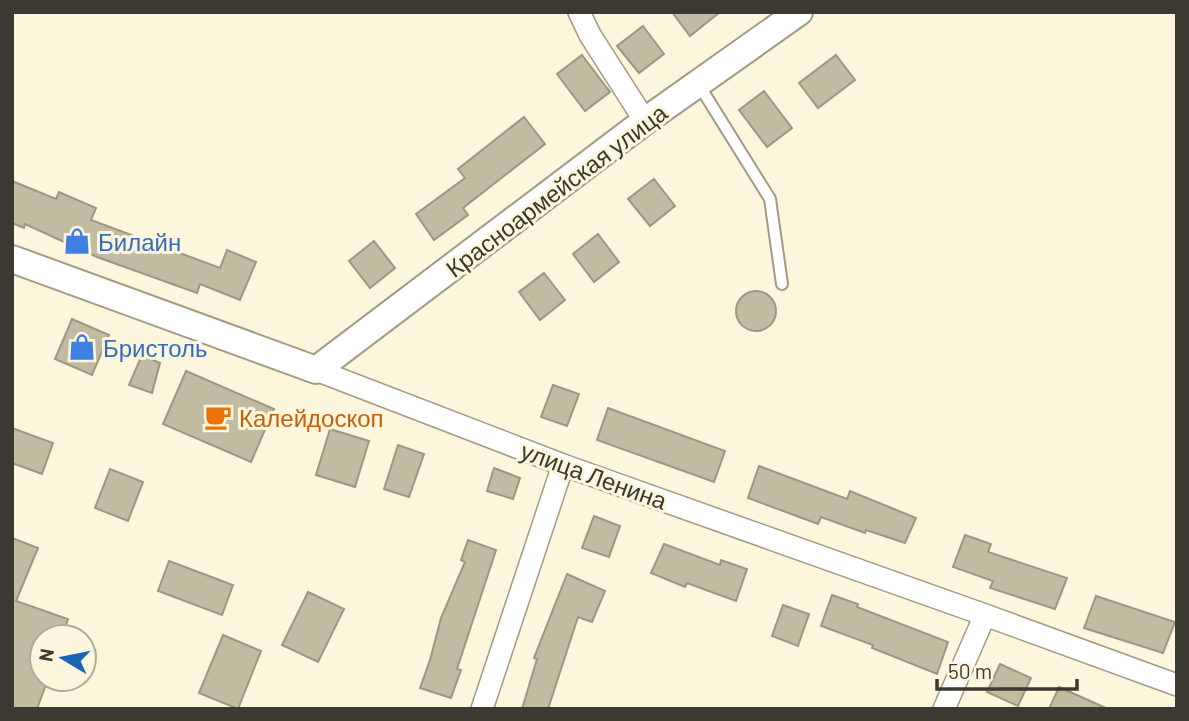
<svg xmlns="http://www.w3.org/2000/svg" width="1189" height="721" font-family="Barlow,sans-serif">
  <rect width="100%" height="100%" fill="#fcf7dc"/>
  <path fill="#c1bba2" stroke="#9c977f" stroke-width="2" d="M 672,12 L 720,12 L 690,36 Z
    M 643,26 L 664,54 L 639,73 L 617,46 Z
    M 582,55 L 610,92 L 585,111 L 557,74 Z
    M 836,55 L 855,80 L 818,108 L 799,83 Z
    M 764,91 L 792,128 L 767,147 L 739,110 Z
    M 524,117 L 545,144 L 463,208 L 468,215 L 434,240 L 416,214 L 465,178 L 458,169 Z
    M 654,179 L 675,206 L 650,226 L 628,199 Z
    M 12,181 L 56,199 L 59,192 L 96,208 L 91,220 L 220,268 L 227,250 L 256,262 L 240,300 L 200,284 L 197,293 L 97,257 L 25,224 L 24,228 L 12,223 Z
    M 598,234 L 619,262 L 594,282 L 573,254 Z
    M 374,241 L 395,268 L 370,288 L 349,261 Z
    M 544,273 L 565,300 L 540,320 L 519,292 Z
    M736 311a20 20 0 1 1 40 0a20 20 0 1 1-40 0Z
    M 72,319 L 109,335 L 92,375 L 55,359 Z
    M 142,355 L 160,363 L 152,393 L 129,385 Z
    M 186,371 L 274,409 L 251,462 L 163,424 Z
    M 553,385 L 579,394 L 567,426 L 541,417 Z
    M 608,408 L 725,451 L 714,482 L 597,440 Z
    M 12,428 L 53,443 L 42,474 L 12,463 Z
    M 330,429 L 369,441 L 355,487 L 316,475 Z
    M 398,445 L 424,454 L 409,497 L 384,489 Z
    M 759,466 L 847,499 L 850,491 L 916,518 L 905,543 L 866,530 L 865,533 L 821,517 L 818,524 L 748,498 Z
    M 494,468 L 520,478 L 513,499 L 487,491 Z
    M 110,469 L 143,482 L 128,521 L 95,508 Z
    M 594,516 L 620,526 L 609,557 L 582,548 Z
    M 965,535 L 991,544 L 988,552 L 1067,578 L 1055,609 L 990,588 L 993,581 L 953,567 Z
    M 12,538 L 38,548 L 16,601 L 68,619 L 62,637 L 42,637 L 42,679 L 48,679 L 37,709 L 12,709 Z
    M 468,540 L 496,550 L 457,669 L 461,670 L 451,698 L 420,688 L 430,660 L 441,618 L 465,562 L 461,560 Z
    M 664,544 L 720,565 L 721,560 L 747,569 L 736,601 L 687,583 L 685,587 L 651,573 Z
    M 169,561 L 233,585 L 222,615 L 158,591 Z
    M 567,574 L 605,591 L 592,622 L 578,617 L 548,709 L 522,709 L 537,659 L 534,658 Z
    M 308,592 L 344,609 L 318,662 L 282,645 Z
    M 832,595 L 858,604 L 857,607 L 948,642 L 937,674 L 872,648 L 873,645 L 821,626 Z
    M 1096,596 L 1175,622 L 1163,653 L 1084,628 Z
    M 783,605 L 809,614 L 798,646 L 772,636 Z
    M 223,635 L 261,651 L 238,709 L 199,693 Z
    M 1000,664 L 1031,678 L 1018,706 L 987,692 Z
    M 1059,687 L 1108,709 L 1049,709 Z"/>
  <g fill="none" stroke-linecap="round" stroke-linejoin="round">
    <defs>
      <path id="service" d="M 699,85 L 770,199 L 782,284"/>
      <path id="minor" d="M 579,12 L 590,35 L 645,121
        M 316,370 L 563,465 L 985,615 L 1177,685
        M 482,709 L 563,465
        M 944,709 L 985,615"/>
      <path id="tertiary" d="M 12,259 L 316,370 L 645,121 L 799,12"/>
    </defs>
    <use href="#service" stroke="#a09b82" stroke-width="14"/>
    <use href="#minor" stroke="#a09b82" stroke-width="24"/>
    <use href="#tertiary" stroke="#a09b82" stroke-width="30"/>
    <use href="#service" stroke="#fff" stroke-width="10"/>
    <use href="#minor" stroke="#fff" stroke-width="21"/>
    <use href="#tertiary" stroke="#fff" stroke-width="26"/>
  </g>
  <defs>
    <symbol id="shop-bare" viewBox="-9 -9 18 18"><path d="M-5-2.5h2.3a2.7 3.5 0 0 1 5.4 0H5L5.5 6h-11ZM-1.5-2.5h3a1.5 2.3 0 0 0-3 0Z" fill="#3f7fe0" stroke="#fcf7dc" stroke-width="2.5" paint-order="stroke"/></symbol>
    <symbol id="cafe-bare" viewBox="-9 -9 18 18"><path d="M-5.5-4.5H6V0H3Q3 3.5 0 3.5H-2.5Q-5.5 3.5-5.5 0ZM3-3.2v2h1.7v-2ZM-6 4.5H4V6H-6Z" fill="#e8710a" stroke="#fcf7dc" stroke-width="2.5" paint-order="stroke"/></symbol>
  </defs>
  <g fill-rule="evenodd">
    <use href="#shop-bare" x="58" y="222" width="38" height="38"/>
    <use href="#shop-bare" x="63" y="328" width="38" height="38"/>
    <use href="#cafe-bare" x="199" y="398" width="38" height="38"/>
  </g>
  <g text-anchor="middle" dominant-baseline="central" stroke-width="6" stroke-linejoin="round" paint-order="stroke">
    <g font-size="24" fill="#3c3a30" stroke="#fcf7dc">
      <text transform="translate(556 190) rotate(-37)">Красноармейская улица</text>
      <text transform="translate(594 475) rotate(20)">улица Ленина</text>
    </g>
    <g font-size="24" fill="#366cbe" stroke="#fcf7dc" text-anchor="start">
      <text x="98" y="241">Билайн</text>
      <text x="103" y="347">Бристоль</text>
    </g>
    <g font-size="24" fill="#c56008" stroke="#fcf7dc" text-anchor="start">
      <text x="239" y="417">Калейдоскоп</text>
    </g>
  </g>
  <rect width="1189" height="721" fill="none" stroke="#3c3a30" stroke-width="28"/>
  <g transform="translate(63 658) rotate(280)"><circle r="33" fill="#fcf7dc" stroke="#afab97" stroke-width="2"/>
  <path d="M0-5L12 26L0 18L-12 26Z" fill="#1964b3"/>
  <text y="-10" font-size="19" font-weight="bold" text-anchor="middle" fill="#3c3a30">N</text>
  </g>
  <path d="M937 679v10h140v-10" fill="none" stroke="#3c3a30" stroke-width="3.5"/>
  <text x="948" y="679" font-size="21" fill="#3c3a30" stroke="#fcf7dc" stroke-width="5" paint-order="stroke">50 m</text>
</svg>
